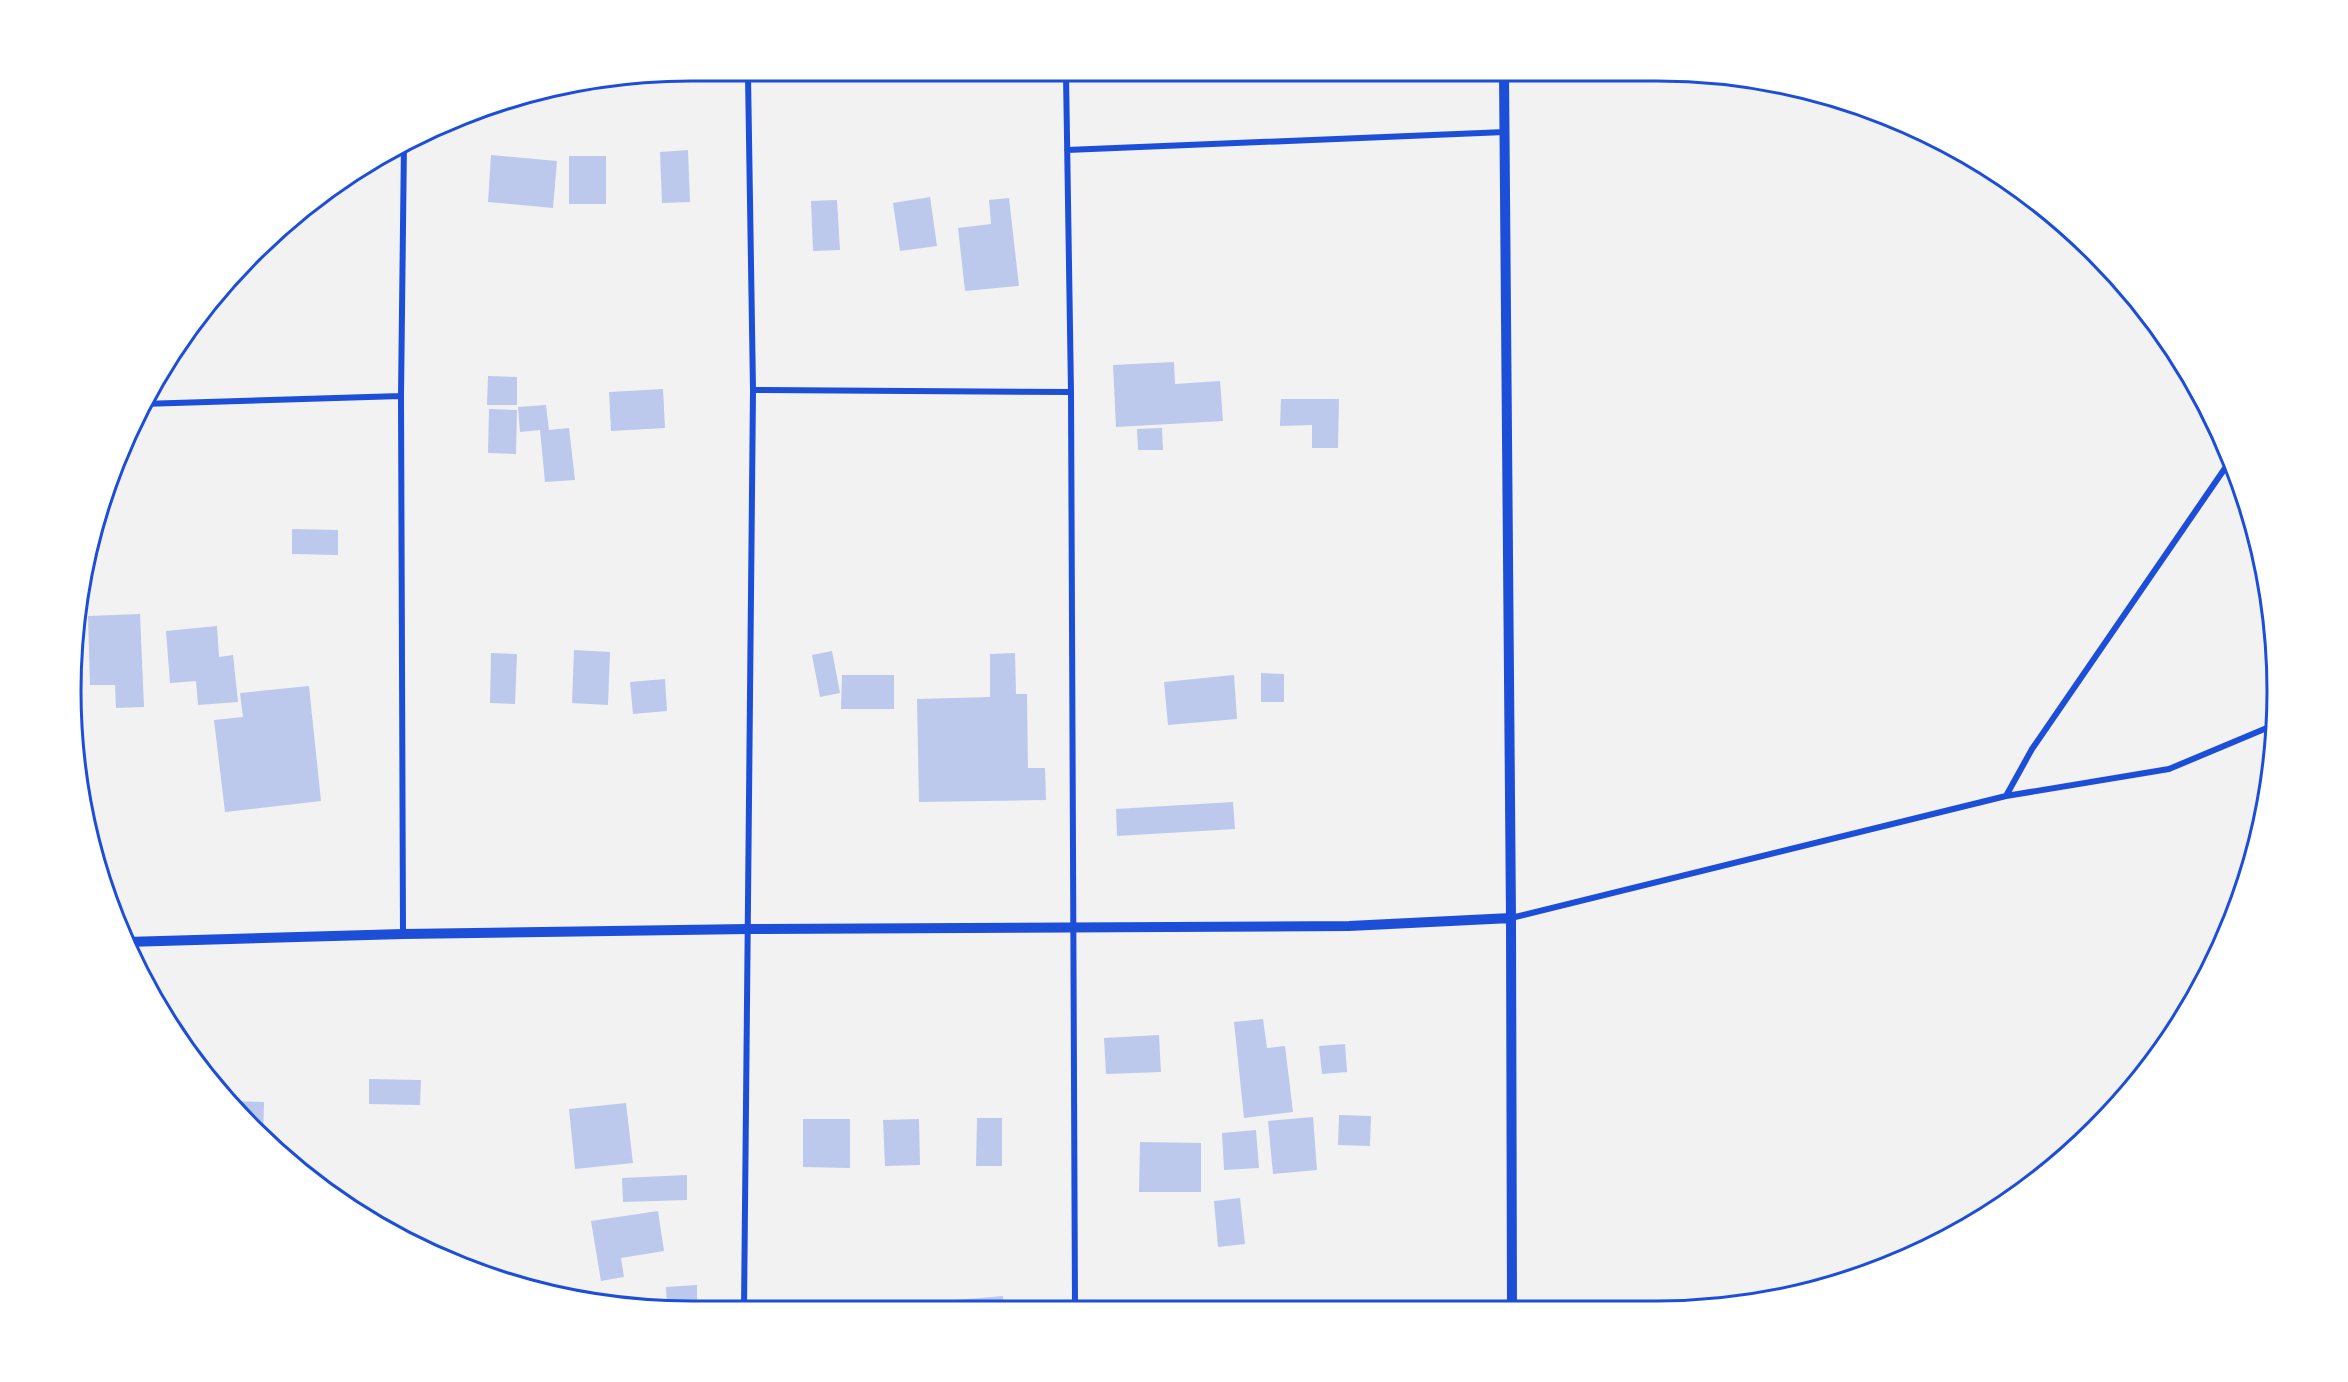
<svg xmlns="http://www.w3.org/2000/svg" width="2348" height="1382" font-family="'Nunito Sans',sans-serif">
  <rect width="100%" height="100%" fill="#f2f2f2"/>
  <path fill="#bdc9ec" d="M 688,150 L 690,202 L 662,203 L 660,152 Z
    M 491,155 L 557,161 L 553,208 L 488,202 Z
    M 569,156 L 606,156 L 606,204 L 569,204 Z
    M 930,197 L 937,246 L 900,251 L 893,203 Z
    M 1009,198 L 1019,286 L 965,291 L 958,228 L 991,224 L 989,200 Z
    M 837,200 L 840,250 L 813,251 L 811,201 Z
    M 1174,362 L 1175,384 L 1220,381 L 1223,421 L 1116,427 L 1113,365 Z
    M 488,376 L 517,377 L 517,405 L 487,405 Z
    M 663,389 L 665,428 L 611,431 L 609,392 Z
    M 1281,399 L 1339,399 L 1338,448 L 1312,448 L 1312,425 L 1280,426 Z
    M 546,405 L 549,430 L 569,428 L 575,480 L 545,482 L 540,430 L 520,432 L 518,407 Z
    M 489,409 L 517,410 L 516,454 L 488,453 Z
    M 1162,428 L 1163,450 L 1138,450 L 1137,429 Z
    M 292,529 L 338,530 L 338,555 L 292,554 Z
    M 140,614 L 144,707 L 116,708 L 115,685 L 90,685 L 88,616 Z
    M 217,626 L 219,657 L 233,655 L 238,702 L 198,705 L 196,681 L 170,683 L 166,631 Z
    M 574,650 L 610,652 L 608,705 L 572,703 Z
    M 832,651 L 840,693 L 820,697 L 812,655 Z
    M 491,653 L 517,654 L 515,704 L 490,703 Z
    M 1015,653 L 1016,694 L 1027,694 L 1028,768 L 1045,768 L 1046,800 L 919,802 L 917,699 L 990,697 L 990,654 Z
    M 1261,673 L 1284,674 L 1284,702 L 1261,702 Z
    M 842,675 L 894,675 L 894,709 L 841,709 Z
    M 1234,675 L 1237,719 L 1168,725 L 1164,682 Z
    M 665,679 L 667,711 L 633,714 L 630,682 Z
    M 309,686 L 321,801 L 225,812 L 214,720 L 243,717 L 240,693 Z
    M 1233,802 L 1235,829 L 1117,836 L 1116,809 Z
    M 1263,1019 L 1267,1048 L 1285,1046 L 1293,1112 L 1244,1118 L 1234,1022 Z
    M 1159,1035 L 1161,1072 L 1106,1074 L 1104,1038 Z
    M 1345,1044 L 1347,1072 L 1322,1074 L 1319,1046 Z
    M 369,1079 L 421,1080 L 420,1105 L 369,1104 Z
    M 229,1101 L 264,1102 L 263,1138 Z
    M 626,1103 L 633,1163 L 575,1169 L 569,1109 Z
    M 1339,1115 L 1371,1116 L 1370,1146 L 1338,1145 Z
    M 1313,1117 L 1317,1170 L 1273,1174 L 1268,1121 Z
    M 977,1118 L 1002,1118 L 1002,1166 L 976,1166 Z
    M 803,1119 L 850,1119 L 850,1168 L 803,1167 Z
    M 919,1119 L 920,1165 L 885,1166 L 883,1120 Z
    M 1256,1130 L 1259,1168 L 1224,1170 L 1222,1133 Z
    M 1140,1142 L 1201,1143 L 1201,1192 L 1139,1192 Z
    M 687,1175 L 687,1200 L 623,1202 L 622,1178 Z
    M 1240,1198 L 1245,1244 L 1218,1247 L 1214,1201 Z
    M 658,1211 L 664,1251 L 621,1258 L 624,1277 L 601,1281 L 591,1221 Z
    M 697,1285 L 697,1304 L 667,1305 L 666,1287 Z
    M 1003,1296 L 1004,1310 L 932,1310 L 932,1302 Z
    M 920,1300 L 921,1310 L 884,1310 L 883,1304 Z
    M 804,1302 L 827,1302 L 827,1310 L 804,1310 Z
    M 831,1308 L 859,1308 L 859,1310 L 831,1310 Z"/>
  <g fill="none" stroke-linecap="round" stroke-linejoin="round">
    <path stroke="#1d4ed8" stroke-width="6" d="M 1066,74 L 1071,392 L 1075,1310
      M 1067,150 L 1505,132
      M 753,390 L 1071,392
      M 142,404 L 401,396
      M 2006,796 L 2169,769 L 2274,725
      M 1511,918 L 2006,796 L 2032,749 L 2232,458
      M 403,934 L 401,396 L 404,142
      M 744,1310 L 753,390 L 748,75"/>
    <path stroke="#1d4ed8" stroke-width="10" d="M 1504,73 L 1511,918 L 1512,1310
      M 126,942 L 403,934 L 748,929 L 1349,926 L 1511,918"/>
  </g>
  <path d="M0 0H2348V1382H0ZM691 81H1657A610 610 0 0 1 2267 691V691A610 610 0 0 1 1657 1301H691A610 610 0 0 1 81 691V691A610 610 0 0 1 691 81Z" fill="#fff" fill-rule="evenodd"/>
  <path fill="none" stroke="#1d4ed8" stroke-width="3" d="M691 81H1657A610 610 0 0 1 2267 691V691A610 610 0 0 1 1657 1301H691A610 610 0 0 1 81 691V691A610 610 0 0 1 691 81Z"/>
</svg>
